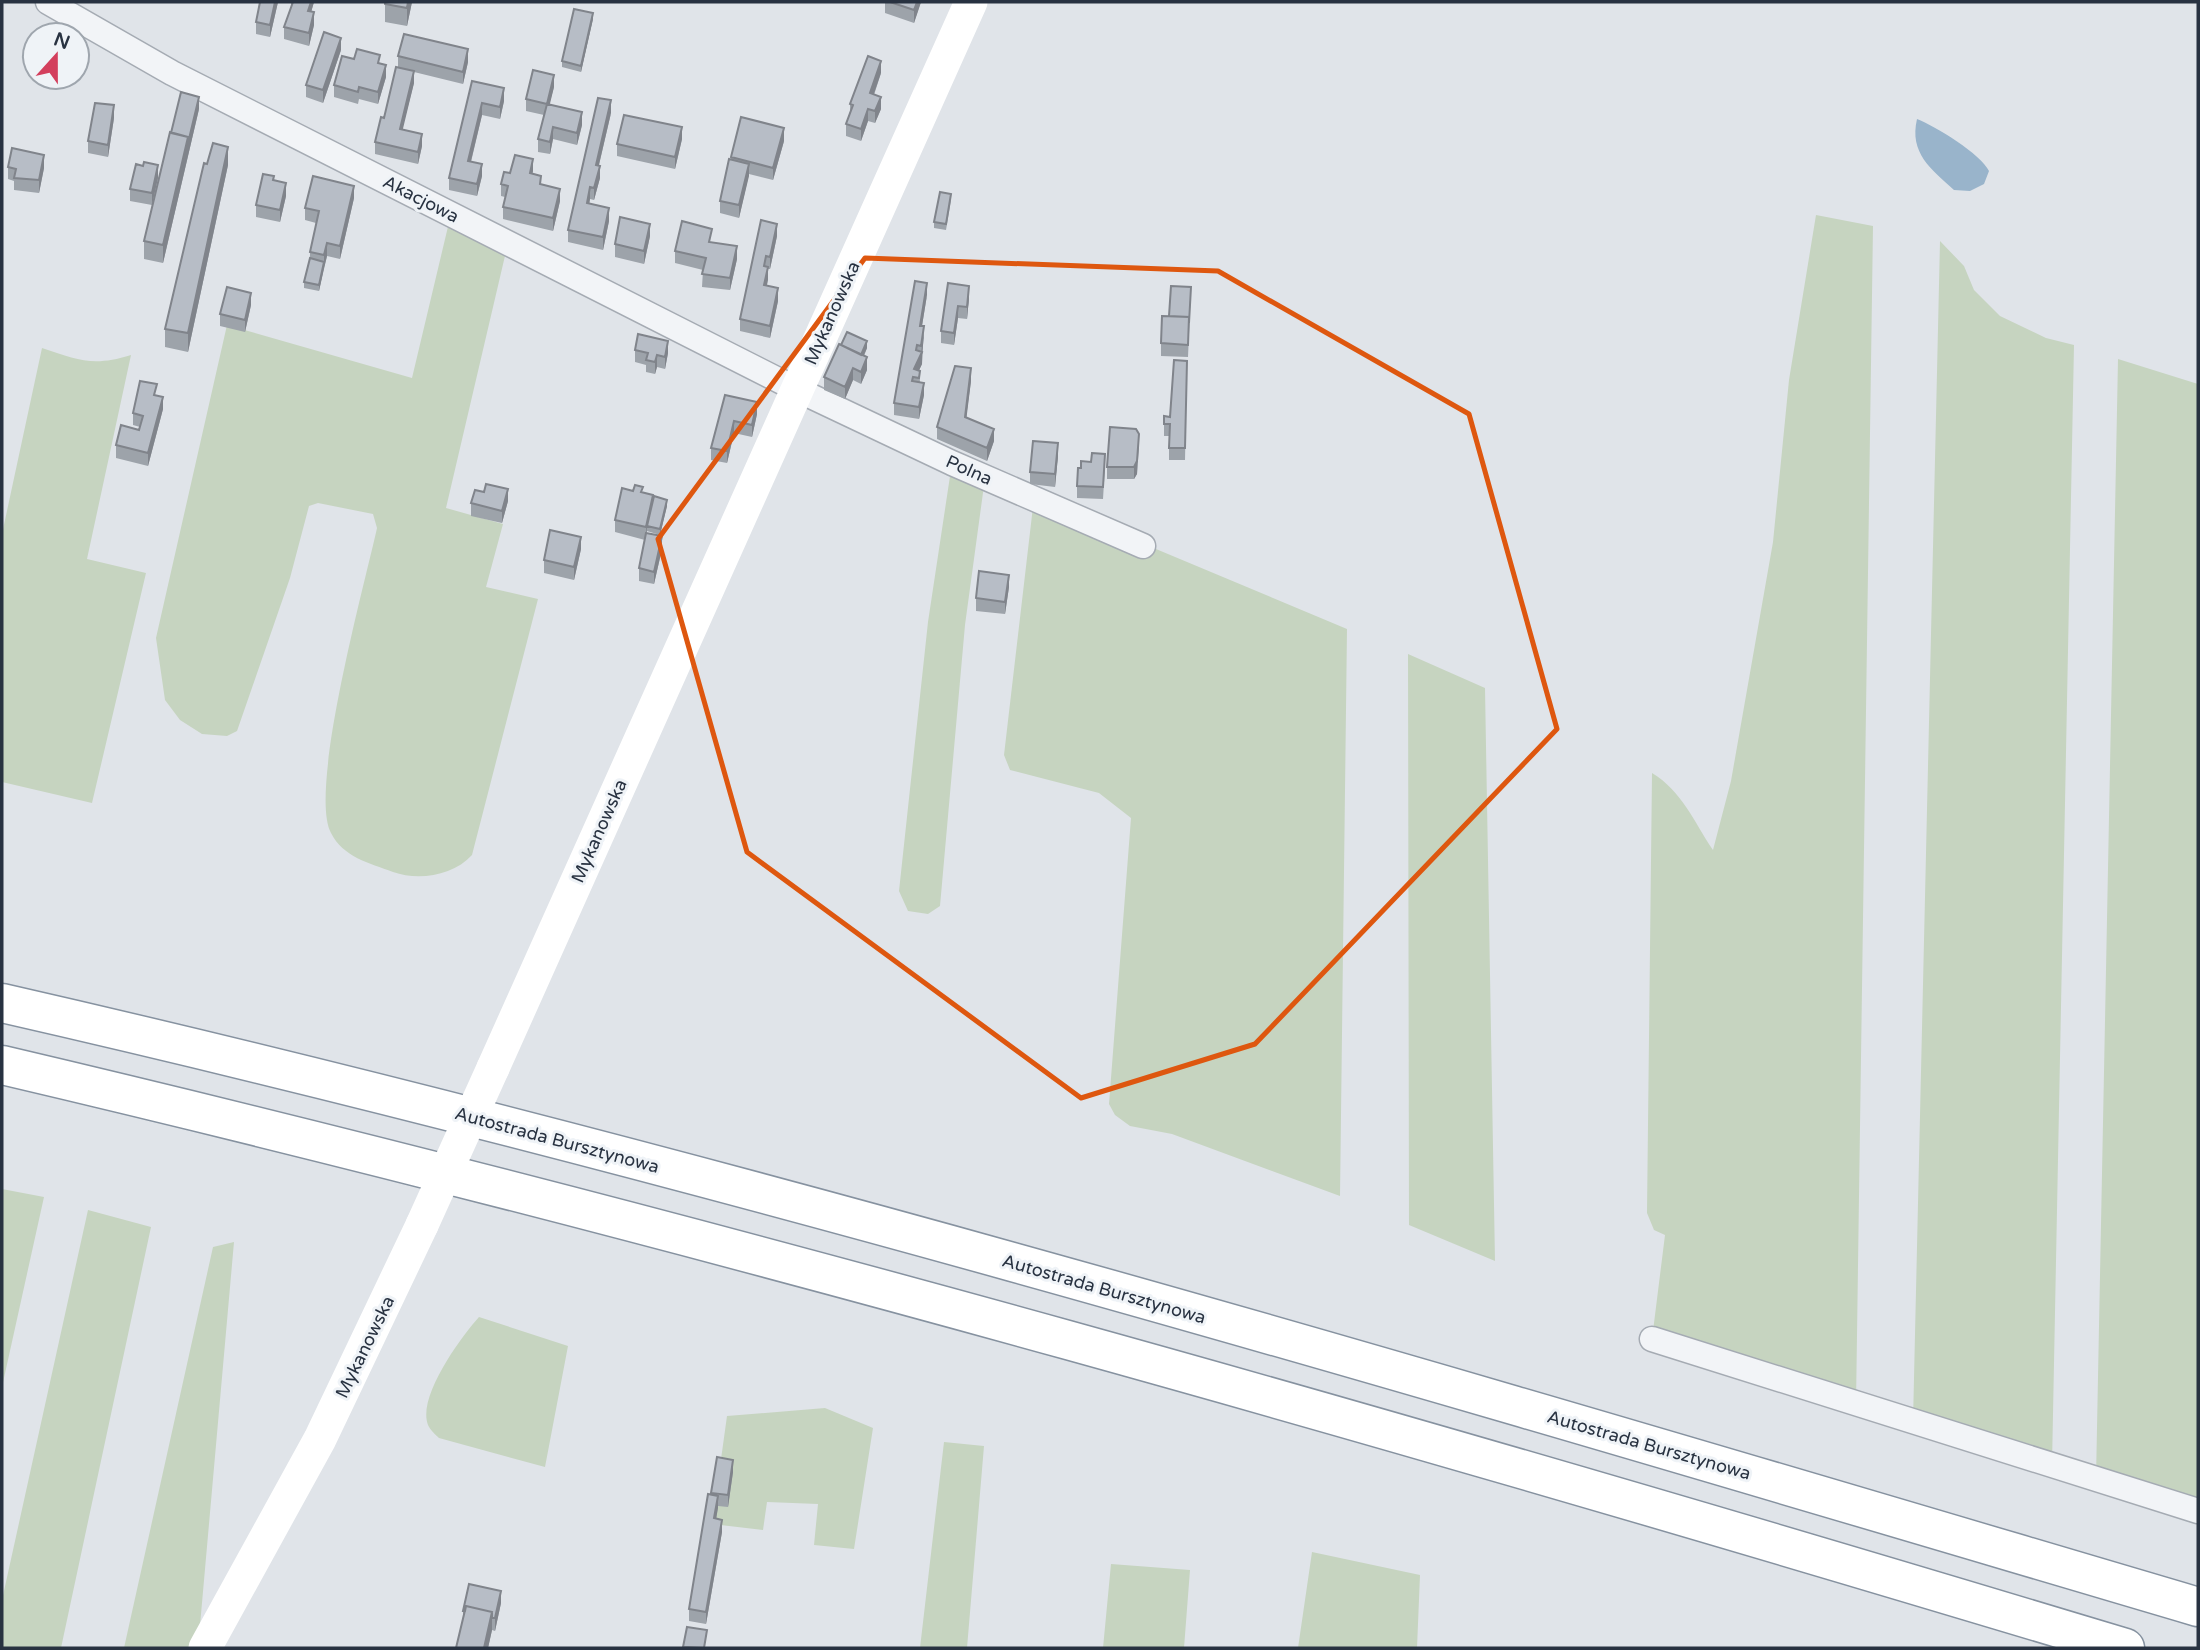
<svg xmlns="http://www.w3.org/2000/svg" width="2200" height="1650" font-family="'Varela Round',sans-serif">
  <rect width="100%" height="100%" fill="#e0e4e9"/>
  <path fill="#c6d4c0" d="M 451,214 L 508,243 L 446,508 L 503,524 L 486,587 L 538,599 L 472,855 C 453,876 418,881 393,872 C 369,863 343,857 331,833 C 308,791 365,583 377,528 L 373,514 L 318,503 L 309,506 L 290,578 L 237,731 L 227,736 L 202,734 L 180,720 L 165,700 L 156,638 L 227,325 L 412,378 Z
    M 1816,215 L 1873,226 L 1856,1405 L 1652,1339 L 1665,1235 L 1654,1230 L 1647,1213 L 1652,773 C 1682,791 1694,822 1713,850 L 1731,781 L 1773,542 L 1789,380 Z
    M 1940,241 L 1964,266 L 1974,290 L 2000,316 L 2046,338 L 2074,345 L 2052,1465 L 1913,1422 Z
    M 42,348 C 78,360 93,367 131,355 L 87,559 L 146,573 L 92,803 L 2,782 L 2,534 Z
    M 2118,359 L 2198,384 L 2198,1511 L 2096,1479 Z
    M 952,463 L 985,478 L 965,625 L 940,906 L 928,914 L 908,911 L 899,891 L 928,622 Z
    M 1034,498 L 1347,629 L 1340,1196 L 1172,1134 L 1130,1126 L 1115,1115 L 1109,1104 L 1131,818 L 1099,793 L 1010,770 L 1004,755 Z
    M 1408,654 L 1485,688 L 1495,1261 L 1409,1225 Z
    M 2,1189 L 44,1197 L 2,1387 Z
    M 88,1210 L 151,1227 L 61,1648 L 2,1648 L 2,1600 Z
    M 234,1242 L 198,1648 L 124,1648 L 213,1247 Z
    M 479,1317 L 568,1346 L 545,1467 L 439,1438 C 436,1435 430,1430 428,1425 C 417,1397 461,1337 479,1317 Z
    M 825,1408 L 873,1428 L 854,1549 L 814,1545 L 818,1504 L 767,1502 L 763,1530 L 712,1524 L 727,1416 Z
    M 944,1442 L 984,1446 L 967,1648 L 920,1648 Z
    M 1312,1552 L 1420,1575 L 1417,1648 L 1298,1648 Z
    M 1111,1564 L 1190,1570 L 1184,1648 L 1103,1648 Z"/>
  <path fill="#99b4cb" d="M 1917,119 C 1935,126 1981,154 1989,171 L 1984,184 L 1970,191 L 1954,190 C 1931,169 1909,153 1917,119 Z"/>
  <g fill="none" stroke-linecap="round" stroke-linejoin="round">
    <defs>
      <path id="minor" d="M 48,2 L 172,73 L 798,390 L 952,463 L 1143,546
        M 1652,1339 L 2198,1511"/>
      <path id="motorway" d="M 2,1003 C 742,1172 1470,1392 2198,1607
        M 2,1065 C 716,1233 1422,1436 2125,1648"/>
    </defs>
    <use href="#minor" stroke="#a5abb3" stroke-width="27"/>
    <use href="#motorway" stroke="#8692a0" stroke-width="41"/>
    <use href="#minor" stroke="#f2f4f7" stroke-width="24"/>
    <path stroke="#fff" stroke-width="33" d="M 493,1068 L 971,2
      M 205,1648 L 320,1439 L 422,1225"/>
    <use href="#motorway" stroke="#fff" stroke-width="38"/>
    <path stroke="#fff" stroke-width="33" d="M 422,1225 L 493,1068"/>
  </g>
  <path fill="#9da3aa" d="M 278,2 L 270,37 L 256,34 L 256,22 Z
    M 291,2 L 314,2 L 311,12 L 314,25 L 309,46 L 284,39 L 284,27 L 291,8 Z
    M 385,2 L 412,2 L 407,26 L 385,22 Z
    M 885,2 L 921,2 L 914,23 L 885,13 Z
    M 593,19 L 581,72 L 562,67 L 562,61 Z
    M 341,50 L 323,103 L 306,97 L 306,85 Z
    M 398,56 L 468,62 L 463,84 L 414,72 L 414,83 L 402,129 L 422,146 L 418,164 L 375,154 L 375,142 L 384,118 L 398,67 Z
    M 354,59 L 380,64 L 386,77 L 378,104 L 359,99 L 358,104 L 334,97 L 334,85 Z
    M 881,73 L 874,95 L 881,109 L 875,123 L 868,121 L 861,141 L 846,136 L 846,124 L 850,112 L 850,104 Z
    M 472,81 L 504,101 L 500,119 L 482,115 L 471,162 L 482,176 L 477,196 L 449,190 L 449,178 Z
    M 554,87 L 549,105 L 582,125 L 577,145 L 553,139 L 550,154 L 538,152 L 538,139 L 544,115 L 526,111 L 526,99 Z
    M 199,109 L 163,263 L 144,259 L 144,241 L 171,133 Z
    M 611,113 L 599,165 L 600,178 L 594,200 L 590,199 L 589,204 L 609,221 L 603,250 L 568,242 L 568,230 Z
    M 114,118 L 108,157 L 88,153 L 88,141 Z
    M 682,139 L 675,169 L 617,156 L 617,144 Z
    M 784,141 L 773,180 L 749,174 L 739,218 L 720,213 L 720,201 L 731,157 Z
    M 207,164 L 228,165 L 188,352 L 165,347 L 165,329 Z
    M 8,167 L 44,168 L 39,193 L 14,190 L 14,181 L 8,179 Z
    M 533,171 L 532,174 L 541,185 L 560,201 L 553,231 L 503,219 L 503,207 L 505,197 L 501,196 L 501,184 L 510,173 Z
    M 158,178 L 152,205 L 130,201 L 130,189 Z
    M 286,196 L 280,222 L 256,217 L 256,205 Z
    M 354,198 L 340,259 L 327,256 L 319,291 L 304,288 L 304,282 L 310,258 L 310,252 L 316,223 L 305,220 L 305,208 Z
    M 951,200 L 946,230 L 934,228 L 934,222 Z
    M 777,224 L 777,236 L 770,269 L 768,269 L 767,286 L 778,301 L 770,338 L 740,331 L 740,319 Z
    M 650,236 L 644,264 L 615,257 L 615,244 Z
    M 712,242 L 737,259 L 730,290 L 702,287 L 703,270 L 675,263 L 675,251 Z
    M 969,286 L 969,298 L 967,319 L 958,318 L 954,345 L 941,343 L 941,331 Z
    M 1191,287 L 1188,357 L 1161,356 L 1161,343 L 1169,316 Z
    M 927,295 L 922,326 L 924,338 L 922,352 L 922,364 L 919,370 L 920,382 L 924,395 L 919,419 L 894,415 L 894,403 Z
    M 251,305 L 245,332 L 220,326 L 220,314 Z
    M 841,345 L 867,348 L 864,356 L 867,370 L 861,384 L 853,380 L 845,399 L 824,390 L 824,377 Z
    M 635,350 L 668,353 L 665,369 L 657,367 L 655,374 L 646,372 L 646,365 L 635,362 Z
    M 1187,361 L 1185,460 L 1169,460 L 1169,436 L 1164,436 L 1164,416 L 1170,417 Z
    M 971,381 L 966,418 L 994,441 L 987,461 L 937,439 L 937,427 Z
    M 725,395 L 757,414 L 752,437 L 734,433 L 727,463 L 711,460 L 711,448 Z
    M 157,396 L 163,409 L 148,466 L 116,458 L 116,445 L 139,430 L 140,427 L 133,425 L 133,413 Z
    M 1139,446 L 1137,474 L 1134,479 L 1107,479 L 1107,467 Z
    M 1058,456 L 1055,487 L 1030,484 L 1030,472 Z
    M 1105,466 L 1103,499 L 1077,498 L 1077,486 Z
    M 643,493 L 653,499 L 667,506 L 660,535 L 647,531 L 647,533 L 662,549 L 654,584 L 639,581 L 639,568 L 645,540 L 615,532 L 615,520 Z
    M 508,501 L 502,523 L 471,516 L 471,503 Z
    M 581,549 L 574,580 L 544,573 L 544,560 Z
    M 1009,587 L 1005,614 L 976,611 L 976,598 Z
    M 717,1457 L 733,1472 L 728,1507 L 718,1506 L 716,1519 L 722,1532 L 706,1624 L 689,1621 L 689,1609 L 711,1494 Z
    M 501,1603 L 495,1631 L 492,1630 L 488,1648 L 456,1648 L 463,1617 L 463,1611 Z"/>
  <path fill="#80848b" d="M 275,2 L 278,2 L 270,37 L 270,25 Z
    M 311,2 L 314,2 L 308,23 L 308,11 Z
    M 408,2 L 412,2 L 407,26 L 407,8 Z
    M 917,2 L 921,2 L 914,23 L 914,10 Z
    M 314,12 L 314,25 L 309,46 L 309,33 Z
    M 593,13 L 593,19 L 581,72 L 581,66 Z
    M 341,38 L 341,50 L 323,103 L 323,90 Z
    M 468,49 L 468,62 L 463,84 L 463,72 Z
    M 881,61 L 881,73 L 870,105 L 870,93 Z
    M 386,65 L 386,77 L 378,104 L 378,92 Z
    M 414,71 L 414,83 L 400,141 L 400,129 Z
    M 554,75 L 554,87 L 547,116 L 547,104 Z
    M 504,88 L 504,101 L 500,119 L 500,107 Z
    M 199,97 L 199,109 L 163,263 L 163,245 L 188,137 Z
    M 881,97 L 881,109 L 875,123 L 875,111 Z
    M 611,100 L 611,113 L 596,177 L 596,165 Z
    M 482,103 L 482,115 L 468,173 L 468,161 Z
    M 114,105 L 114,118 L 108,157 L 108,145 Z
    M 868,109 L 868,121 L 861,141 L 861,129 Z
    M 582,112 L 582,125 L 577,145 L 577,133 Z
    M 553,127 L 553,139 L 550,154 L 550,142 Z
    M 682,127 L 682,139 L 675,169 L 675,157 Z
    M 784,128 L 784,141 L 773,180 L 773,168 Z
    M 422,134 L 422,146 L 418,164 L 418,152 Z
    M 228,147 L 228,165 L 188,352 L 188,333 Z
    M 44,155 L 44,168 L 39,193 L 39,180 Z
    M 533,159 L 533,171 L 530,185 L 530,173 Z
    M 482,164 L 482,176 L 477,196 L 477,184 Z
    M 749,164 L 749,176 L 739,218 L 739,205 Z
    M 158,165 L 158,178 L 152,205 L 152,193 Z
    M 600,166 L 600,178 L 594,200 L 594,188 Z
    M 286,183 L 286,196 L 280,222 L 280,210 Z
    M 354,186 L 354,198 L 340,259 L 340,246 Z
    M 590,187 L 590,199 L 587,216 L 587,203 Z
    M 560,189 L 560,201 L 553,231 L 553,218 Z
    M 609,208 L 609,221 L 603,250 L 603,237 Z
    M 650,224 L 650,236 L 644,264 L 644,251 Z
    M 777,224 L 777,236 L 770,269 L 770,257 Z
    M 327,243 L 327,256 L 324,268 L 324,255 Z
    M 737,246 L 737,259 L 730,290 L 730,278 Z
    M 324,262 L 324,268 L 319,291 L 319,285 Z
    M 768,267 L 768,280 L 764,298 L 764,285 Z
    M 927,283 L 927,295 L 920,338 L 920,326 Z
    M 969,286 L 969,298 L 967,319 L 967,307 Z
    M 778,288 L 778,301 L 770,338 L 770,326 Z
    M 251,293 L 251,305 L 245,332 L 245,320 Z
    M 958,306 L 958,318 L 954,345 L 954,333 Z
    M 924,326 L 922,364 L 916,377 L 914,369 L 921,354 Z
    M 668,341 L 668,353 L 665,369 L 665,357 Z
    M 867,341 L 867,348 L 859,366 L 859,360 Z
    M 657,355 L 657,367 L 655,374 L 655,362 Z
    M 867,357 L 867,370 L 861,384 L 861,372 Z
    M 853,368 L 853,380 L 845,399 L 845,387 Z
    M 971,368 L 971,381 L 965,430 L 965,417 Z
    M 924,383 L 924,395 L 919,419 L 919,407 Z
    M 163,397 L 163,409 L 148,466 L 148,453 Z
    M 757,402 L 757,414 L 752,437 L 752,425 Z
    M 734,421 L 734,433 L 727,463 L 727,451 Z
    M 994,429 L 994,441 L 987,461 L 987,448 Z
    M 1139,434 L 1137,474 L 1134,479 L 1134,467 Z
    M 1058,443 L 1058,456 L 1055,487 L 1055,474 Z
    M 508,489 L 508,501 L 502,523 L 502,511 Z
    M 653,495 L 653,507 L 647,526 L 646,540 L 646,527 Z
    M 667,500 L 667,506 L 660,535 L 660,529 Z
    M 662,536 L 662,549 L 654,584 L 654,572 Z
    M 581,537 L 581,549 L 574,580 L 574,567 Z
    M 1009,575 L 1009,587 L 1005,614 L 1005,602 Z
    M 733,1460 L 733,1472 L 728,1507 L 728,1495 Z
    M 718,1496 L 718,1508 L 714,1531 L 714,1518 Z
    M 722,1520 L 722,1532 L 706,1624 L 706,1612 Z
    M 501,1591 L 501,1603 L 495,1631 L 495,1618 Z
    M 492,1612 L 492,1630 L 488,1648 L 484,1648 Z"/>
  <path fill="#b7bdc6" stroke="#80848b" stroke-width="2" d="M 260,2 L 275,2 L 270,25 L 256,22 Z
    M 293,2 L 311,2 L 308,11 L 314,12 L 309,33 L 284,27 Z
    M 385,2 L 408,2 L 407,8 L 385,4 Z
    M 890,2 L 917,2 L 914,10 Z
    M 574,9 L 593,13 L 581,66 L 562,61 Z
    M 324,32 L 341,38 L 323,90 L 306,85 Z
    M 404,34 L 468,49 L 463,72 L 398,56 Z
    M 357,49 L 380,55 L 378,63 L 386,65 L 378,92 L 359,87 L 358,92 L 334,85 L 342,56 L 354,59 Z
    M 868,56 L 881,61 L 870,93 L 881,97 L 875,111 L 868,109 L 861,129 L 846,124 L 853,105 L 850,104 Z
    M 396,67 L 414,71 L 400,129 L 422,134 L 418,152 L 375,142 L 381,117 L 384,118 Z
    M 533,70 L 554,75 L 547,104 L 582,112 L 577,133 L 553,127 L 550,142 L 538,139 L 547,104 L 526,99 Z
    M 472,81 L 504,88 L 500,107 L 482,103 L 468,161 L 482,164 L 477,184 L 449,178 Z
    M 181,92 L 199,97 L 188,143 L 188,137 L 171,133 Z
    M 598,98 L 611,100 L 596,165 L 600,166 L 594,188 L 590,187 L 587,203 L 609,208 L 603,237 L 568,230 Z
    M 95,103 L 114,105 L 108,145 L 88,141 Z
    M 624,115 L 682,127 L 675,157 L 617,144 Z
    M 741,117 L 784,128 L 773,168 L 731,157 Z
    M 170,132 L 188,137 L 163,245 L 144,241 Z
    M 213,143 L 228,147 L 188,333 L 165,329 L 204,163 L 207,164 Z
    M 12,148 L 44,155 L 39,180 L 14,178 L 16,169 L 8,167 Z
    M 515,155 L 533,159 L 530,173 L 541,176 L 540,184 L 560,189 L 553,218 L 503,207 L 508,186 L 501,184 L 504,172 L 510,173 Z
    M 729,159 L 749,164 L 739,205 L 720,201 Z
    M 144,162 L 158,165 L 152,193 L 130,189 L 136,164 L 143,166 Z
    M 263,174 L 274,176 L 273,180 L 286,183 L 280,210 L 256,205 Z
    M 313,176 L 354,186 L 340,246 L 327,243 L 324,255 L 310,252 L 319,211 L 305,208 Z
    M 940,192 L 951,194 L 946,224 L 934,222 Z
    M 620,217 L 650,224 L 644,251 L 615,244 Z
    M 761,220 L 777,224 L 770,257 L 766,256 L 764,266 L 768,267 L 764,285 L 778,288 L 770,326 L 740,319 Z
    M 682,221 L 712,229 L 709,242 L 737,246 L 730,278 L 702,274 L 706,258 L 675,251 Z
    M 310,258 L 324,262 L 319,285 L 304,282 Z
    M 915,281 L 927,283 L 920,326 L 924,326 L 921,346 L 917,345 L 916,350 L 922,352 L 914,369 L 920,371 L 919,378 L 913,377 L 912,381 L 924,383 L 919,407 L 894,403 Z
    M 948,283 L 969,286 L 967,307 L 958,306 L 954,333 L 941,331 Z
    M 1171,286 L 1191,287 L 1189,323 L 1189,317 L 1169,316 Z
    M 227,287 L 251,293 L 245,320 L 220,314 Z
    M 1162,316 L 1189,317 L 1188,345 L 1161,343 Z
    M 847,332 L 867,341 L 861,355 L 841,345 Z
    M 638,334 L 668,341 L 665,357 L 657,355 L 655,362 L 646,360 L 648,353 L 635,350 Z
    M 839,344 L 867,357 L 861,372 L 853,368 L 845,387 L 824,377 Z
    M 1174,360 L 1187,361 L 1185,448 L 1169,448 L 1170,424 L 1164,424 L 1164,416 L 1170,417 Z
    M 955,366 L 971,368 L 965,417 L 994,429 L 987,448 L 937,427 Z
    M 140,381 L 157,384 L 154,395 L 163,397 L 148,453 L 116,445 L 121,425 L 139,430 L 143,416 L 133,413 Z
    M 725,395 L 757,402 L 752,425 L 734,421 L 727,451 L 711,448 Z
    M 1110,427 L 1136,429 L 1139,434 L 1137,461 L 1134,467 L 1107,467 Z
    M 1033,441 L 1058,443 L 1055,474 L 1030,472 Z
    M 1092,453 L 1105,454 L 1103,487 L 1077,486 L 1078,468 L 1081,468 L 1081,461 L 1091,462 Z
    M 486,484 L 508,489 L 502,511 L 471,503 L 475,490 L 484,492 Z
    M 635,485 L 643,487 L 641,492 L 653,495 L 646,527 L 615,520 L 622,488 L 633,491 Z
    M 654,496 L 667,500 L 660,529 L 647,526 Z
    M 550,530 L 581,537 L 574,567 L 544,560 Z
    M 646,533 L 662,536 L 654,572 L 639,568 Z
    M 979,571 L 1009,575 L 1005,602 L 976,598 Z
    M 717,1457 L 733,1460 L 728,1495 L 711,1493 Z
    M 708,1494 L 718,1496 L 714,1518 L 722,1520 L 706,1612 L 689,1609 Z
    M 469,1584 L 501,1591 L 495,1618 L 492,1618 L 492,1612 L 466,1606 L 465,1611 L 463,1611 Z
    M 466,1606 L 492,1612 L 484,1648 L 456,1648 Z
    M 687,1627 L 707,1630 L 704,1648 L 683,1647 Z"/>
  <path fill="none" stroke="#de570f" stroke-width="5" stroke-linejoin="round" d="M 865,258 L 1218,271 L 1469,414 L 1557,729 L 1255,1044 L 1081,1098 L 747,852 L 658,539 Z"/>
  <g text-anchor="middle" dominant-baseline="central" stroke-width="6" stroke-linejoin="round" paint-order="stroke">
    <g font-size="18" fill="#283241" stroke="#eff3f7">
      <text transform="translate(421 199) rotate(27)">Akacjowa</text>
      <text transform="translate(832 313) rotate(-66)">Mykanowska</text>
      <text transform="translate(969 470) rotate(24)">Polna</text>
      <text transform="translate(599 831) rotate(-66)">Mykanowska</text>
      <text transform="translate(557 1140) rotate(15)">Autostrada Bursztynowa</text>
      <text transform="translate(1104 1289) rotate(16)">Autostrada Bursztynowa</text>
      <text transform="translate(365 1347) rotate(-64)">Mykanowska</text>
      <text transform="translate(1649 1445) rotate(16)">Autostrada Bursztynowa</text>
    </g>
  </g>
  <rect width="2200" height="1650" fill="none" stroke="#283241" stroke-width="7"/>
  <g transform="translate(56 56) rotate(21)"><circle r="33" fill="#eff3f7" stroke="#9fa6ae" stroke-width="2"/>
  <path d="M0-5L12 26L0 18L-12 26Z" fill="#d33f5d"/>
  <text y="-10" font-size="19" font-weight="bold" text-anchor="middle" fill="#283241">N</text>
  </g>
</svg>
